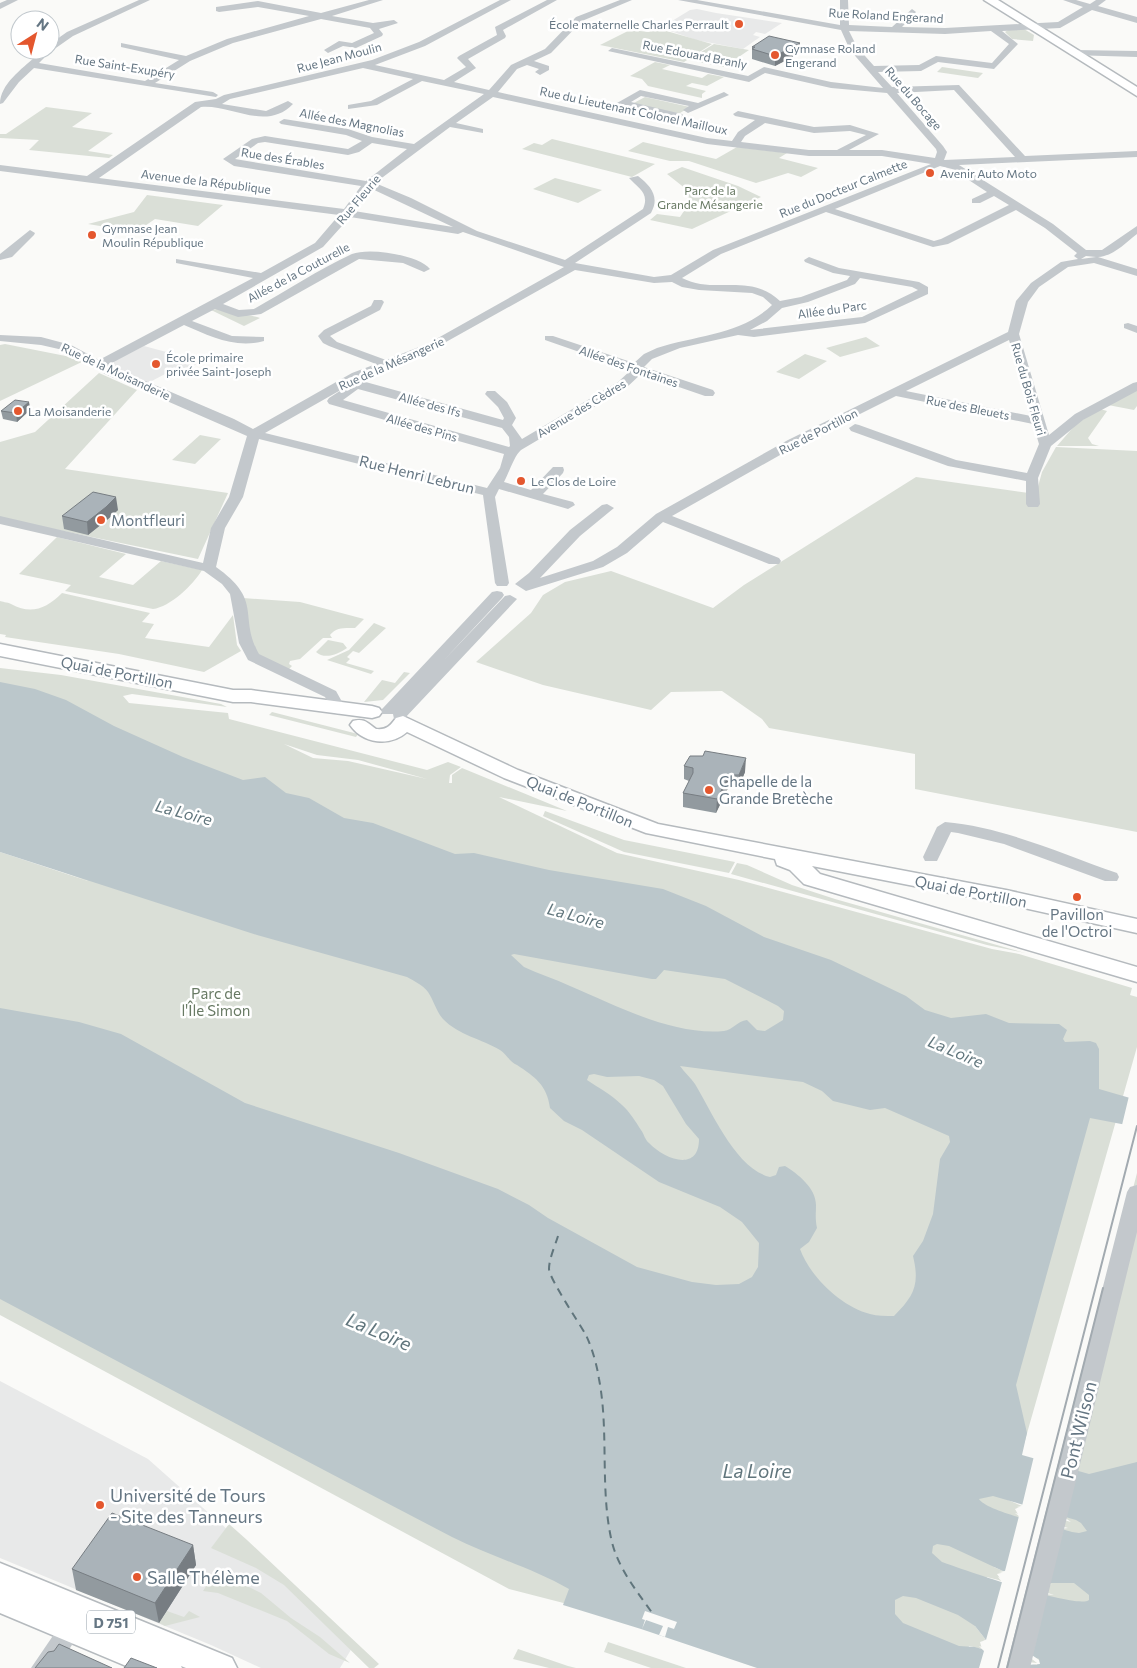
<svg xmlns="http://www.w3.org/2000/svg" width="1137" height="1668" font-family="Commissioner,sans-serif">
  <rect width="100%" height="100%" fill="#fafaf8"/>
  <path fill="#e8e9e9" d="M 697,9 L 716,13 L 782,23 L 765,34 L 756,32 L 753,35 L 760,37 L 743,49 L 696,40 L 665,29 L 677,22 L 672,21 L 690,10 Z
    M 144,346 L 185,357 L 188,356 L 203,359 L 180,376 L 167,373 L 146,384 L 110,369 L 114,366 L 114,361 Z
    M 0,1381 L 148,1459 L 355,1643 L 340,1668 L 261,1668 L 211,1645 L 0,1558 Z"/>
  <path fill="#dadfd7" fill-rule="evenodd" d="M 656,28 L 712,44 L 684,62 L 600,45 L 630,30 L 649,32 Z
    M 1024,29 L 1034,35 L 1033,41 L 1012,39 L 1005,32 L 1008,30 Z
    M 714,44 L 749,50 L 724,67 L 688,60 Z
    M 655,62 L 670,65 L 662,69 L 702,78 L 708,74 L 724,77 L 707,86 L 692,83 L 686,86 L 706,91 L 702,94 L 702,98 L 648,86 L 642,79 L 630,76 Z
    M 942,67 L 983,73 L 978,78 L 937,72 Z
    M 645,97 L 690,107 L 680,113 L 675,113 L 632,104 Z
    M 46,107 L 92,113 L 72,127 L 113,133 L 88,151 L 113,155 L 109,158 L 29,150 L 39,140 L 0,138 L 0,134 L 6,134 Z
    M 552,139 L 655,164 L 632,177 L 522,149 L 534,143 L 542,145 Z
    M 643,142 L 716,159 L 737,147 L 787,153 L 779,158 L 818,168 L 801,177 L 788,173 L 756,183 L 689,161 L 670,161 L 628,151 Z
    M 682,167 L 738,186 L 761,197 L 692,229 L 650,220 L 657,214 L 680,217 L 690,202 L 686,189 L 667,174 Z
    M 555,178 L 602,190 L 578,203 L 533,189 Z
    M 147,195 L 223,205 L 198,226 L 155,219 L 136,232 L 88,224 L 134,212 Z
    M 217,309 C 233,316 246,313 260,318 L 244,326 L 211,310 Z
    M 866,337 L 880,346 L 840,357 L 826,348 Z
    M 5,344 L 86,360 L 0,401 L 0,345 Z
    M 805,354 L 827,361 L 799,379 L 776,372 Z
    M 99,373 L 137,390 L 65,469 L 228,493 L 198,559 L 0,518 L 0,442 L 35,432 Z
    M 1137,390 L 1137,406 L 1134,410 L 1108,405 Z
    M 1100,409 L 1107,411 L 1088,438 L 1092,444 L 1099,446 L 1057,446 L 1076,424 Z
    M 200,435 L 221,439 L 195,464 L 172,460 Z
    M 1056,447 L 1137,451 L 1137,832 L 915,789 L 915,754 L 769,728 L 762,719 L 722,691 L 671,692 L 651,710 L 543,685 L 476,662 L 531,613 L 543,595 L 565,582 L 611,571 L 713,608 L 744,585 L 916,477 L 1036,494 L 1042,472 Z
    M 57,537 L 126,554 L 99,577 L 133,585 L 161,561 L 202,570 C 193,585 170,607 153,609 L 65,591 L 71,585 L 19,574 Z
    M 62,593 L 150,613 L 142,622 L 154,624 L 145,638 L 209,647 L 233,615 L 237,645 L 241,651 L 204,672 L 119,654 L 5,637 L 6,635 L 0,634 L 0,601 C 2,602 7,602 11,604 C 31,615 46,609 62,593 Z
    M 243,598 L 300,602 L 364,619 L 355,628 C 345,628 336,627 330,635 L 332,638 L 323,638 L 300,659 L 290,661 L 289,664 L 292,666 L 286,672 L 243,647 Z
    M 374,623 L 386,628 L 359,653 L 353,651 L 347,657 L 350,659 L 346,663 L 374,671 L 371,674 L 327,660 L 349,650 Z
    M 328,640 L 343,643 L 347,648 C 338,654 325,660 316,652 Z
    M 0,668 L 61,675 L 221,704 L 227,707 L 132,694 L 123,696 L 129,703 L 228,713 L 229,719 L 427,770 L 448,762 L 461,767 L 450,775 L 449,783 L 452,783 L 452,775 L 462,768 L 567,811 L 499,797 L 617,853 L 739,880 L 992,949 L 1019,954 L 1132,988 L 1130,995 L 1137,997 L 1137,1047 L 1008,1500 L 1022,1506 L 1015,1509 L 1019,1516 L 994,1567 L 1005,1572 L 997,1574 L 1002,1581 L 987,1577 L 975,1626 L 986,1640 L 980,1642 L 982,1649 L 969,1646 L 961,1668 L 817,1668 L 509,1589 L 0,1315 L 0,852 L 88,881 L 0,849 ZM 284,744 L 317,755 L 358,760 L 427,779 L 348,761 L 313,758 Z
    M 404,672 L 410,673 L 383,700 L 364,702 L 382,680 L 395,683 Z
    M 272,712 L 358,734 L 356,737 L 269,715 Z
    M 545,811 L 624,840 L 735,862 L 729,873 L 624,852 L 543,816 Z
    M 737,863 L 747,865 L 792,885 L 835,899 L 1025,953 L 987,945 L 731,874 Z
    M 1137,1173 L 1137,1668 L 1008,1668 Z
    M 229,1524 L 247,1540 L 379,1664 L 374,1668 L 369,1668 L 284,1585 L 256,1568 L 211,1548 Z
    M 216,1571 L 261,1593 L 291,1618 L 320,1637 L 350,1663 L 329,1654 L 287,1621 L 218,1593 L 203,1591 Z
    M 167,1611 L 184,1617 L 189,1611 L 200,1617 L 165,1626 L 159,1623 Z
    M 608,1642 L 686,1668 L 651,1668 L 604,1652 Z
    M 518,1649 L 568,1666 L 576,1668 L 549,1668 L 513,1659 Z"/>
  <path fill="#bbc7cb" fill-rule="evenodd" d="M 0,682 L 35,689 L 66,700 L 114,726 L 183,757 L 243,780 L 265,777 L 286,793 L 309,798 L 344,818 L 373,823 L 455,854 L 474,853 L 549,870 L 663,889 L 706,906 L 764,937 L 831,960 L 906,996 L 925,1010 L 951,1018 L 986,1014 L 1009,1023 L 1059,1024 L 1067,1030 L 1063,1039 L 1065,1042 L 1090,1041 L 1096,1043 L 1099,1049 L 1099,1089 L 1137,1100 L 1137,1127 L 1090,1118 L 1016,1385 L 1027,1433 L 1022,1455 L 1089,1474 L 1137,1462 L 1137,1668 L 757,1668 L 641,1629 L 563,1605 L 569,1589 C 532,1568 490,1556 452,1537 C 301,1458 150,1379 0,1299 L 0,1008 L 79,1022 L 121,1034 L 245,1103 L 399,1153 L 498,1189 L 529,1205 L 548,1218 L 637,1267 L 692,1282 L 716,1285 L 739,1284 L 752,1277 L 758,1267 L 759,1243 L 742,1222 L 720,1207 L 659,1182 L 582,1130 L 564,1121 L 550,1108 C 547,1085 535,1077 517,1065 C 510,1062 506,1054 500,1050 C 482,1039 458,1035 443,1019 C 436,1011 434,1001 428,992 C 423,985 414,981 407,977 L 257,935 L 0,852 ZM 514,954 L 652,979 L 656,979 L 664,970 L 725,979 L 778,1006 L 784,1011 L 783,1020 L 765,1031 L 757,1030 L 747,1020 C 737,1021 733,1030 724,1031 C 673,1036 615,1005 570,986 C 555,979 539,974 524,967 L 511,955 ZM 680,1066 L 803,1082 L 822,1091 L 833,1101 L 870,1110 L 885,1108 L 949,1136 L 950,1142 L 940,1159 L 933,1214 L 923,1241 L 913,1256 C 920,1285 914,1296 894,1316 C 886,1316 877,1316 870,1314 C 842,1307 810,1277 800,1249 L 809,1242 L 817,1228 C 815,1218 816,1214 816,1205 C 816,1188 798,1174 785,1166 L 779,1167 L 776,1175 L 770,1177 C 736,1169 712,1112 695,1084 C 691,1078 684,1072 680,1066 ZM 594,1074 L 607,1077 L 639,1076 L 654,1080 L 663,1086 L 686,1124 L 699,1139 C 699,1173 664,1159 649,1143 C 645,1140 644,1134 641,1130 C 636,1122 629,1111 622,1105 C 612,1095 599,1088 587,1080 L 589,1075 ZM 993,1496 L 1076,1520 L 1081,1523 L 1087,1531 L 1079,1533 L 1072,1532 C 1054,1526 987,1512 979,1499 ZM 937,1544 L 949,1546 L 1005,1572 L 1047,1583 L 1074,1583 L 1089,1595 L 1089,1600 C 1077,1610 962,1569 942,1562 L 932,1553 L 933,1546 ZM 903,1596 L 916,1598 L 958,1615 L 975,1626 L 986,1640 L 1039,1659 L 1037,1665 L 975,1647 L 959,1646 L 903,1623 L 895,1614 L 895,1600 Z"/>
  <path fill="#fafaf8" d="M 1129,1096 L 1137,1098 L 1137,1129 L 1122,1125 Z
    M 1034,1456 L 1076,1468 L 1064,1517 L 1071,1522 L 1017,1507 L 1022,1506 Z
    M 1015,1513 L 1068,1528 L 1061,1529 L 1047,1583 L 1052,1585 L 999,1572 L 1005,1571 L 1019,1516 Z
    M 998,1577 L 1054,1595 L 1045,1594 L 1029,1653 L 1039,1660 L 1040,1664 L 1027,1665 L 1026,1668 L 979,1668 L 984,1651 L 979,1646 L 1028,1662 L 1037,1663 L 1028,1656 L 983,1640 L 986,1640 L 1002,1582 Z
    M 645,1611 L 677,1622 L 674,1629 L 668,1627 L 665,1637 L 659,1635 L 663,1626 L 646,1620 L 642,1629 L 645,1620 L 642,1619 Z"/>
  <g fill="none" stroke-linecap="round" stroke-linejoin="round">
    <path stroke="#60757c" stroke-width="2" stroke-dasharray="8 6" stroke-linecap="butt" d="M 558,1236 C 555,1246 549,1259 549,1269 C 549,1278 579,1323 586,1335 C 592,1348 597,1365 599,1379 C 609,1431 600,1486 611,1538 C 617,1567 636,1590 653,1614"/>
    <defs>
      <path id="major" d="M 984,0 L 998,0 L 1137,87 L 1137,96 Z
        M 0,644 L 233,690 L 251,690 L 372,706 L 379,708 L 382,712 L 379,716 L 372,718 L 251,702 L 233,702 L 0,656 Z
        M 403,716 L 518,770 L 658,824 L 1006,890 L 1137,919 L 1137,933 L 1006,904 L 812,866 L 820,874 L 1137,967 L 1137,982 L 804,884 L 790,870 L 777,865 L 775,859 L 646,833 L 504,778 L 407,732 C 390,747 363,744 350,725 L 353,721 C 365,718 367,723 376,729 C 387,730 390,726 396,718 Z
        M 0,1563 L 232,1658 L 237,1668 L 186,1668 L 181,1666 L 182,1668 L 131,1668 L 0,1613 Z"/>
    </defs>
    <use href="#major" stroke="#b5babe" stroke-width="3"/>
    <path fill="#c3c8cc" fill-rule="evenodd" d="M 7,0 L 18,0 L 0,9 L 0,3 Z
      M 139,0 L 150,0 L 73,36 L 53,50 L 47,50 L 50,50 L 50,44 L 67,32 Z
      M 369,0 L 383,0 L 332,16 L 373,23 L 394,20 L 398,23 L 379,29 L 383,34 L 382,36 L 356,48 L 343,46 L 328,53 L 324,50 L 339,41 L 352,43 L 374,33 L 370,28 L 321,19 L 233,43 L 190,61 L 155,83 L 213,92 L 218,95 L 216,97 L 34,68 L 19,82 L 3,103 L 0,104 C 0,84 22,69 36,56 L 44,58 L 39,63 L 145,81 L 179,60 L 121,47 L 121,43 L 186,56 L 227,39 L 309,16 L 258,7 L 219,12 L 216,11 L 216,7 L 258,1 L 321,13 Z
      M 500,0 L 511,0 L 425,46 L 375,65 L 444,80 L 466,67 L 457,58 L 459,56 L 497,35 L 495,27 L 547,0 L 557,0 L 503,30 L 506,36 L 505,38 L 468,59 L 476,68 L 454,82 L 489,90 L 511,65 L 545,49 L 576,17 L 620,0 L 632,0 L 582,21 L 551,53 L 534,61 L 549,66 L 549,70 L 540,75 L 535,72 L 539,69 L 527,65 L 517,69 L 498,92 L 707,138 L 732,141 L 738,132 L 755,120 L 735,116 L 733,114 L 738,111 L 814,127 L 850,125 L 879,134 L 849,150 L 882,150 L 935,158 L 937,152 L 936,149 L 887,93 L 831,88 L 765,73 L 749,82 L 608,51 L 612,48 L 748,76 L 764,67 L 831,82 L 883,88 L 850,50 L 841,30 L 678,0 L 697,0 L 840,25 L 840,0 L 848,0 L 849,25 L 892,27 L 912,9 L 916,12 L 902,27 L 945,28 L 1058,22 L 1083,7 L 1063,0 L 1076,0 L 1090,4 L 1096,0 L 1106,0 L 1098,6 L 1137,17 L 1137,23 L 1092,10 L 1060,28 L 1002,31 L 1018,44 L 994,69 L 938,62 L 921,71 L 878,72 L 892,87 L 959,85 L 1025,156 L 1137,151 L 1137,157 L 959,165 L 1053,224 L 1086,250 L 1102,250 L 1137,226 L 1137,234 C 1125,243 1114,256 1098,257 L 1137,269 L 1137,276 L 1094,263 L 1068,267 L 1039,287 L 1028,302 L 1019,334 L 1049,435 L 1075,414 L 1133,383 L 1137,382 L 1137,391 L 1083,420 L 1051,446 L 1038,478 L 1040,504 L 1038,507 L 1028,507 L 1026,504 L 1026,481 L 948,466 L 851,431 L 849,428 L 855,424 L 859,425 L 956,460 L 1027,473 L 1039,444 L 1033,424 L 896,396 L 796,446 L 672,516 L 779,558 L 781,561 L 779,564 L 769,564 L 663,522 L 627,553 L 603,567 L 526,591 L 515,584 L 529,573 L 570,530 L 602,505 L 607,504 L 614,508 L 580,536 L 540,578 L 593,561 L 617,547 L 656,514 L 788,440 L 1008,332 L 1016,301 L 1031,283 L 1061,262 L 1078,259 L 1074,256 L 1077,253 L 1045,228 L 1016,210 L 948,244 L 933,247 L 826,212 L 721,254 L 682,278 C 715,295 749,272 780,301 L 801,297 L 847,280 L 850,276 L 833,273 L 805,262 L 804,260 L 809,257 L 839,268 L 919,282 L 928,287 L 928,294 L 865,323 L 754,337 L 738,335 L 680,348 L 652,359 L 644,367 L 713,390 L 715,393 L 713,396 L 705,396 L 641,374 L 626,388 L 521,450 C 514,456 509,473 504,482 L 531,490 L 553,467 L 563,467 L 564,470 L 563,473 L 543,494 L 573,502 L 575,505 L 568,509 L 499,489 L 495,497 L 509,583 L 507,586 L 497,586 L 495,583 L 483,495 L 259,439 L 243,497 L 225,528 L 216,567 C 264,601 238,616 259,654 L 336,691 L 346,709 L 338,714 L 333,712 L 325,697 L 248,660 L 239,643 L 230,594 L 222,584 L 204,571 L 0,524 L 0,516 L 203,563 L 211,528 L 229,497 L 247,436 L 105,374 L 63,350 L 41,345 L 0,341 L 0,335 L 41,337 L 71,345 L 99,360 L 253,278 L 176,263 L 176,259 L 261,273 L 315,243 L 339,215 L 0,171 L 0,165 L 87,176 L 195,102 L 216,99 L 224,95 L 372,60 L 419,42 ZM 849,31 L 945,34 L 991,31 L 1009,44 L 992,63 L 936,56 L 919,65 L 874,66 L 857,47 ZM 363,68 L 413,79 L 371,101 L 348,105 L 348,109 L 377,105 L 422,81 L 484,94 L 414,144 L 372,137 L 348,129 L 284,119 L 279,122 L 281,124 L 346,135 L 362,141 L 348,149 L 265,136 L 252,139 L 223,159 L 234,166 L 361,186 L 344,209 L 99,178 L 201,107 C 231,104 266,132 293,104 L 288,101 L 266,111 L 222,104 L 230,99 ZM 954,90 L 1015,157 L 944,160 L 947,152 L 943,146 L 897,93 ZM 493,97 L 707,144 L 809,156 L 882,156 L 931,164 L 713,250 L 671,275 L 654,277 L 575,263 L 651,213 C 660,197 651,186 638,176 L 629,178 C 638,188 650,193 643,209 L 565,260 L 477,231 L 411,198 L 375,183 L 450,127 L 483,133 L 483,129 L 456,123 ZM 765,123 L 814,133 L 850,131 L 866,135 L 837,150 L 809,150 L 741,142 L 745,136 ZM 265,142 L 348,155 L 359,152 L 372,143 L 407,149 L 366,181 L 235,159 L 258,143 ZM 940,166 L 952,169 L 987,192 L 972,199 L 972,203 L 980,203 L 994,196 L 1009,205 L 941,239 L 934,241 L 835,209 ZM 370,188 L 453,227 L 354,211 ZM 350,217 L 458,234 L 463,232 L 564,267 L 429,343 L 386,360 L 337,342 L 330,336 L 380,310 L 384,302 L 382,300 L 374,300 L 371,306 L 324,330 L 318,336 L 323,343 L 329,346 L 376,364 L 352,373 L 253,429 L 234,419 L 108,365 L 184,325 C 210,336 235,349 264,341 L 264,337 L 232,336 L 192,321 L 215,309 L 238,317 L 261,314 L 359,259 L 403,263 L 424,272 L 430,269 C 419,255 369,247 352,254 C 319,269 286,291 254,309 L 239,310 L 223,304 L 323,247 ZM 1086,256 L 1096,257 L 1081,259 ZM 575,270 L 654,283 L 672,282 L 682,287 L 699,290 L 752,293 L 763,297 L 772,305 C 741,335 696,335 657,348 L 644,354 L 634,363 L 553,336 L 545,336 L 545,340 L 631,370 L 618,382 L 522,439 L 512,425 L 516,418 L 507,402 L 495,391 L 487,391 L 485,394 L 498,407 L 504,418 L 503,420 L 362,381 L 352,383 L 437,347 ZM 860,278 L 912,287 L 918,290 L 862,317 L 750,330 L 767,321 L 782,308 L 808,302 L 855,284 ZM 1009,340 L 1031,416 L 906,391 ZM 346,387 L 329,398 L 327,401 L 329,404 L 504,454 L 500,468 L 487,488 L 265,433 ZM 358,389 L 502,428 L 509,437 L 510,446 L 509,447 L 343,400 Z
      M 1074,50 L 1137,51 L 1137,57 L 1071,55 L 1069,53 Z
      M 640,90 L 698,103 L 724,92 L 729,95 L 688,113 L 683,110 L 689,106 L 641,96 L 631,102 L 682,114 L 684,116 L 679,119 L 617,103 Z
      M 30,230 L 35,233 L 34,235 L 12,257 L 0,260 L 0,254 Z
      M 1128,323 L 1137,326 L 1137,333 L 1124,328 L 1124,324 Z
      M 497,591 L 502,592 L 504,595 L 502,598 L 444,660 L 505,596 L 510,595 L 517,599 L 404,719 L 394,719 L 393,714 L 383,714 L 380,711 L 383,708 L 492,592 Z
      M 945,822 C 1004,827 1062,854 1117,873 L 1119,877 L 1117,881 L 1105,881 L 1004,844 L 958,833 L 951,832 L 937,861 L 925,861 L 923,857 L 937,827 Z
      M 1137,1185 L 1137,1232 L 1030,1668 L 1006,1668 L 1127,1192 L 1130,1187 Z
      M 71,1618 L 79,1621 L 83,1628 L 57,1668 L 31,1668 L 63,1621 Z"/>
    <use href="#major" fill="#fff" fill-rule="evenodd"/>
    <path stroke="#a2aab0" stroke-width="2" d="M 998,1668 L 1137,1126
      M 1007,1668 L 1103,1288"/>
  </g>
  <path fill="#929a9f" d="M 752,47 L 800,53 L 775,66 L 752,59 Z
    M 29,402 L 30,410 L 17,422 L 3,419 L 1,411 Z
    M 118,510 L 108,519 L 88,535 L 64,529 L 62,516 Z
    M 684,766 L 745,772 L 738,789 L 728,788 L 716,813 L 683,807 L 683,793 L 689,781 L 684,779 Z
    M 193,1545 L 196,1565 L 159,1623 L 76,1590 L 72,1569 Z"/>
  <path fill="#777d82" d="M 800,43 L 800,53 L 775,66 L 775,56 Z
    M 29,402 L 30,410 L 17,422 L 16,413 Z
    M 116,497 L 118,510 L 108,519 L 88,535 L 87,522 Z
    M 746,758 L 745,772 L 738,789 L 739,775 Z
    M 729,775 L 728,788 L 716,813 L 717,799 Z
    M 193,1545 L 196,1565 L 159,1623 L 155,1603 Z"/>
  <path fill="#aab3b9" stroke="#777d82" d="M 769,36 L 800,43 L 775,56 L 752,49 L 755,47 L 752,47 Z
    M 15,400 L 29,402 L 16,413 L 1,411 Z
    M 93,492 L 116,497 L 106,507 L 87,522 L 62,516 Z
    M 705,751 L 746,758 L 739,775 L 729,775 L 717,799 L 683,793 L 693,773 L 693,768 L 684,766 L 690,756 L 703,756 Z
    M 112,1513 L 193,1545 L 155,1603 L 72,1569 Z
    M 59,1644 L 112,1668 L 35,1668 L 48,1652 L 54,1651 Z
    M 131,1658 L 157,1668 L 124,1668 Z"/>
  <g fill="#e4572e" stroke="#fff" stroke-width="2">
    <circle cx="739" cy="24" r="5"/>
    <circle cx="775" cy="55" r="5"/>
    <circle cx="930" cy="173" r="5"/>
    <circle cx="92" cy="235" r="5"/>
    <circle cx="156" cy="364" r="5"/>
    <circle cx="18" cy="411" r="5"/>
    <circle cx="521" cy="481" r="5"/>
    <circle cx="101" cy="520" r="5"/>
    <circle cx="709" cy="790" r="5"/>
    <circle cx="1077" cy="897" r="5"/>
    <circle cx="100" cy="1505" r="5"/>
    <circle cx="137" cy="1577" r="5"/>
  </g>
  <g text-anchor="middle" dominant-baseline="central" stroke-width="5" stroke-linejoin="round" paint-order="stroke">
    <g font-size="12" fill="#657683" stroke="#fff">
      <text transform="translate(886 15) rotate(3)">Rue Roland Engerand</text>
      <text transform="translate(695 54) rotate(11)">Rue Edouard Branly</text>
      <text transform="translate(339 57) rotate(-15)">Rue Jean Moulin</text>
      <text transform="translate(125 66) rotate(9)">Rue Saint-Exupéry</text>
      <text transform="translate(914 98) rotate(49)">Rue du Bocage</text>
      <text transform="translate(634 110) rotate(12)">Rue du Lieutenant Colonel Mailloux</text>
      <text transform="translate(352 122) rotate(11)">Allée des Magnolias</text>
      <text transform="translate(283 158) rotate(9)">Rue des Érables</text>
      <text transform="translate(206 181) rotate(7)">Avenue de la République</text>
      <text transform="translate(843 188) rotate(-22)">Rue du Docteur Calmette</text>
      <text transform="translate(358 199) rotate(-50)">Rue Fleurie</text>
      <text transform="translate(298 272) rotate(-28)">Allée de la Couturelle</text>
      <text transform="translate(832 309) rotate(-8)">Allée du Parc</text>
      <text transform="translate(391 363) rotate(-24)">Rue de la Mésangerie</text>
      <text transform="translate(629 366) rotate(19)">Allée des Fontaines</text>
      <text transform="translate(116 371) rotate(25)">Rue de la Moisanderie</text>
      <text transform="translate(1029 389) rotate(74)">Rue du Bois Fleuri</text>
      <text transform="translate(430 404) rotate(15)">Allée des Ifs</text>
      <text transform="translate(968 407) rotate(11)">Rue des Bleuets</text>
      <text transform="translate(581 408) rotate(-31)">Avenue des Cèdres</text>
      <text transform="translate(422 427) rotate(16)">Allée des Pins</text>
      <text transform="translate(818 431) rotate(-27)">Rue de Portillon</text>
    </g>
    <g font-size="12" fill="#657683" stroke="#fff" text-anchor="start">
      <text x="729" y="24" text-anchor="end">École maternelle Charles Perrault</text>
      <text x="785" y="48">Gymnase Roland<tspan x="785" dy="14">Engerand</tspan></text>
      <text x="940" y="173">Avenir Auto Moto</text>
      <text x="102" y="228">Gymnase Jean<tspan x="102" dy="14">Moulin République</tspan></text>
      <text x="166" y="357">École primaire<tspan x="166" dy="14">privée Saint-Joseph</tspan></text>
      <text x="28" y="411">La Moisanderie</text>
      <text x="531" y="481">Le Clos de Loire</text>
    </g>
    <g font-size="12" fill="#687a64" stroke="#fff">
      <text x="710" y="190">Parc de la<tspan x="710" dy="14">Grande Mésangerie</tspan></text>
    </g>
    <rect fill="#fff" stroke="#939fa8" stroke-width="1" x="87" y="1610.5" width="48" height="23" rx="4"/>
    <g font-size="14" font-weight="bold" fill="#657683">
      <text x="111" y="1622">D 751</text>
    </g>
    <g font-size="15" fill="#657683" stroke="#fff">
      <text transform="translate(417 474) rotate(14)">Rue Henri Lebrun</text>
      <text transform="translate(117 672) rotate(11)">Quai de Portillon</text>
      <text transform="translate(580 801) rotate(22)">Quai de Portillon</text>
      <text transform="translate(971 891) rotate(11)">Quai de Portillon</text>
    </g>
    <g font-size="15" fill="#657683" stroke="#fff" text-anchor="start">
      <text x="111" y="520">Montfleuri</text>
      <text x="719" y="781">Chapelle de la<tspan x="719" dy="17">Grande Bretèche</tspan></text>
      <text x="1077" y="914" text-anchor="middle">Pavillon<tspan x="1077" dy="17">de l'Octroi</tspan></text>
    </g>
    <g font-size="15" fill="#687a64" stroke="#fff">
      <text x="216" y="993">Parc de<tspan x="216" dy="17">l'Île Simon</tspan></text>
    </g>
    <g font-size="16" font-style="italic" fill="#60757c" stroke="#fff">
      <text transform="translate(184 812) rotate(15)">La Loire</text>
      <text transform="translate(576 915) rotate(15)">La Loire</text>
      <text transform="translate(956 1051) rotate(23)">La Loire</text>
    </g>
    <g font-size="18" fill="#657683" stroke="#fff">
      <text transform="translate(1078 1430) rotate(-76)">Pont Wilson</text>
    </g>
    <g font-size="18" fill="#657683" stroke="#fff" text-anchor="start">
      <text x="110" y="1495">Université de Tours<tspan x="110" dy="21">- Site des Tanneurs</tspan></text>
      <text x="147" y="1577">Salle Thélème</text>
    </g>
    <g font-size="19" font-style="italic" fill="#60757c" stroke="#fff">
      <text transform="translate(379 1331) rotate(23)">La Loire</text>
      <text x="757" y="1470">La Loire</text>
    </g>
  </g>
  <g transform="translate(35 35) rotate(36)"><circle r="24" fill="#ffffff" stroke="#c1c8cd"/>
  <path d="M0-4L9 19L0 12L-9 19Z" fill="#e4572e"/>
  <text y="-8" font-size="14" font-weight="bold" text-anchor="middle" fill="#657683">N</text>
  </g>
</svg>
